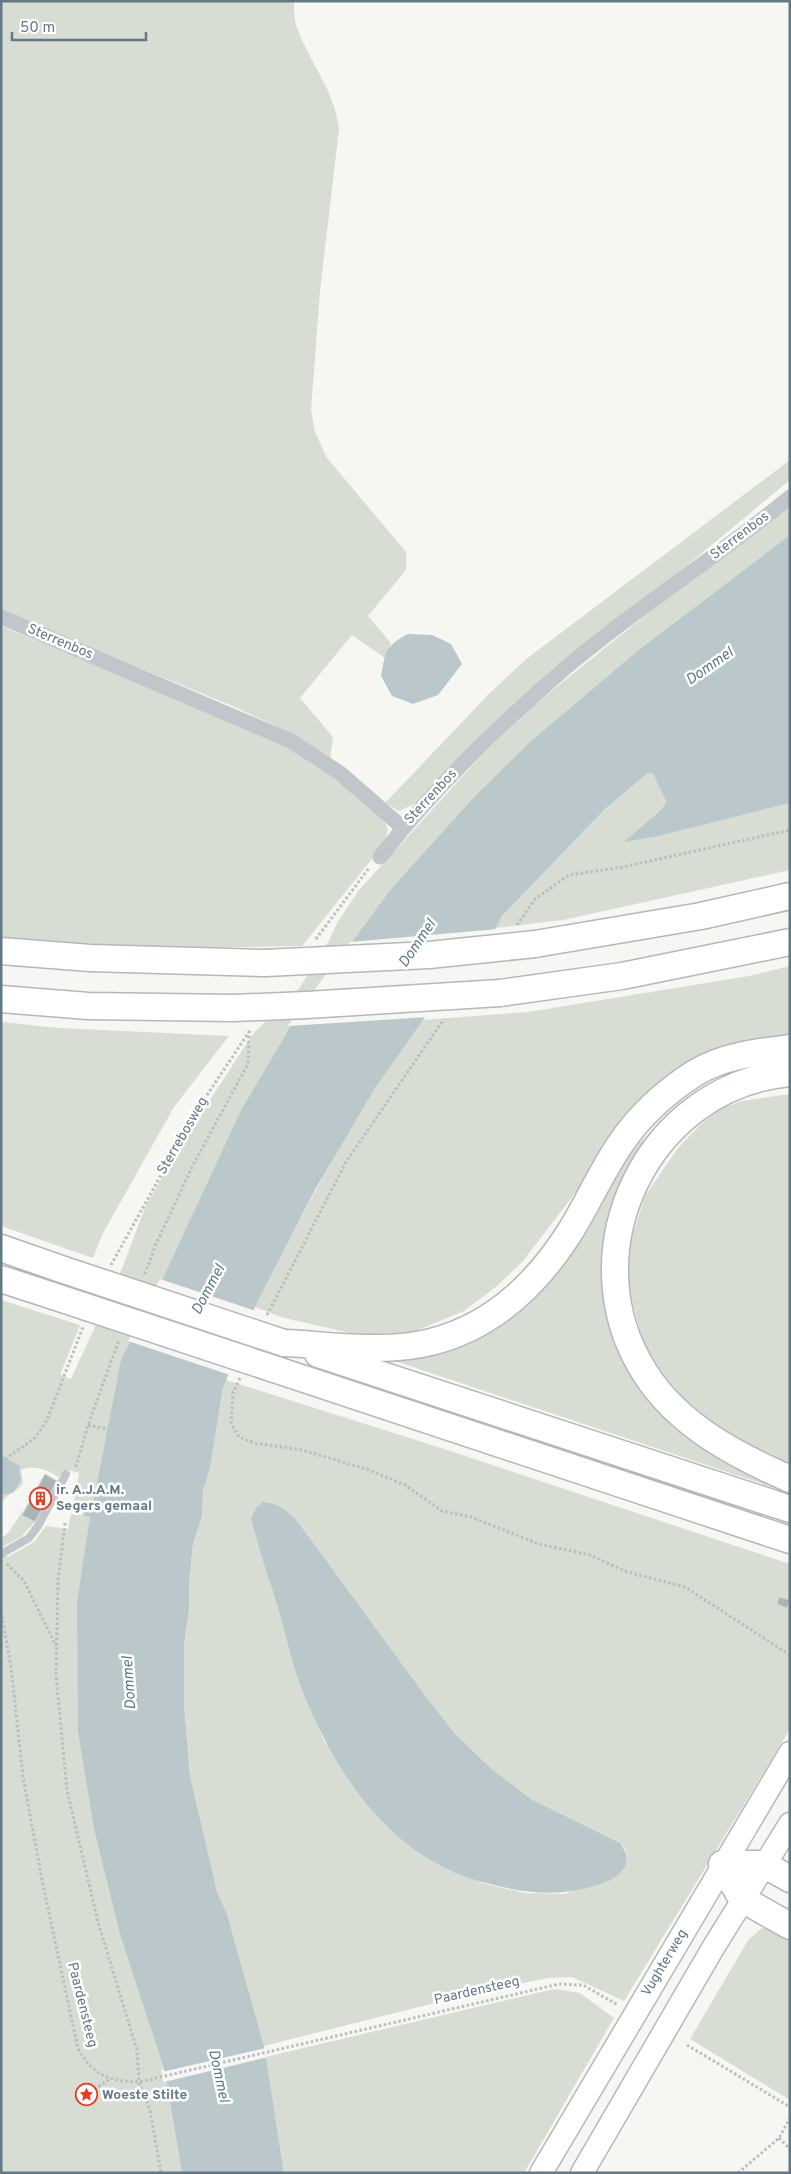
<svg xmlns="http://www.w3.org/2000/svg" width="791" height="2174" font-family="Overpass,sans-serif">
  <rect width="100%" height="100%" fill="#f6f6f2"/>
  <path fill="#d7ddd3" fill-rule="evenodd" d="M 1,1 L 294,1 C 294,9 294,17 296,25 C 308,60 335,91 339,129 L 320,291 L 311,410 L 315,432 L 327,458 L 406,552 L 406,570 L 368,616 L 391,643 L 385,658 L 352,635 L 300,698 L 333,737 L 330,761 L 276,726 L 230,705 L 1,611 Z
    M 790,460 L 790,480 L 678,573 L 564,660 L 482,734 L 416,803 L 399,811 L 385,803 L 488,695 L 525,660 Z
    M 790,505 L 790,535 L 641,648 L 532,740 L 473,798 L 390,890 L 290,1027 L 241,1110 L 162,1280 L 93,1504 L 151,2030 L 164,2069 L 161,2070 L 163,2082 L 166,2082 L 182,2173 L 1,2173 L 1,1539 L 8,1533 L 22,1512 L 33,1519 L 34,1523 L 21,1537 L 2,1547 L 8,1557 L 34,1542 L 46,1526 L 68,1529 L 71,1514 L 84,1515 L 86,1506 L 74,1502 L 79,1473 L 68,1470 L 58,1477 C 48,1469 33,1465 21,1470 L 23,1483 C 18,1491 7,1494 1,1503 L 1,1300 L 80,1325 L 60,1375 L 71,1379 L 123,1266 L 146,1205 L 181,1145 L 252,1035 L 300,987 L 329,941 L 337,923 L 359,890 L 482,755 L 533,706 L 673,593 Z
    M 1,626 L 272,738 L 339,776 L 382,815 L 388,830 L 384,844 L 302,946 L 174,948 L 1,943 Z
    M 648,773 L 653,774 L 666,801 L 663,808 L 626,841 L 659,836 L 790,803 L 790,870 L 563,920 L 496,928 L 501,917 L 606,808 Z
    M 790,966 L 790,1039 L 729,1053 L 589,1175 L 523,1261 L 497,1286 L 464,1311 L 413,1332 L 358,1335 L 281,1317 L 255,1307 C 293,1234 330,1159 374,1089 C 389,1065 406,1043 422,1020 L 528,1012 L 749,976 Z
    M 1,1022 L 59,1028 L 229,1036 L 174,1107 L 102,1235 L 93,1258 L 1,1226 Z
    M 790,1094 L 790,1471 L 742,1445 L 686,1401 L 655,1365 L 642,1338 L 628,1287 L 631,1240 L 645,1196 L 678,1148 L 700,1125 L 719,1110 L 741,1101 Z
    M 661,1123 L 626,1178 L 627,1355 L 783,1485 L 781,1490 L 386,1358 L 471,1337 L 641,1141 Z
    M 226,1380 L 441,1448 L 790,1564 L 790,1729 L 624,2001 L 572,1977 L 548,1978 L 486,1990 L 264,2046 L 227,1914 L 217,1892 L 213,1877 L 190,1776 L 184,1705 L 184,1645 L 189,1610 L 189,1583 L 193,1544 L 202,1516 L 203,1491 L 210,1468 L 223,1388 ZM 256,1508 L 298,1522 L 424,1694 L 456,1735 L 493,1770 L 531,1799 L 620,1843 L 626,1850 L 627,1861 L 566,1894 L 526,1893 L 481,1883 L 325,1743 L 303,1690 L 254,1532 L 251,1518 Z
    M 773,1926 L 790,1935 L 790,2100 L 690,2039 L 749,1939 L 762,1928 Z
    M 554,1989 L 580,1993 L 614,2018 L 524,2173 L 284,2173 L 265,2057 Z"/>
  <path fill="#bac8cc" d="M 790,535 L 790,803 L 659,836 L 624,842 L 663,808 L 666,801 L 653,774 L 648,773 L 606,808 L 501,917 L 496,928 L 454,976 L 375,1088 L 316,1188 L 255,1307 L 223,1388 L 210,1468 L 203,1491 L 202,1516 L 193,1544 L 189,1583 L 189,1610 L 184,1645 L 184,1705 L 190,1776 L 217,1892 L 227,1914 L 264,2046 L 284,2173 L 182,2173 L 164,2069 L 120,1934 L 94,1829 L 78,1731 L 77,1603 L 90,1517 L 83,1515 L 84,1503 L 93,1504 L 121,1360 L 162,1280 L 241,1110 L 290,1027 L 390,890 L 473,798 L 532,740 L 641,648 Z
    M 408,634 L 432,635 L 451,644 L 462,664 L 438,695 L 413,704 L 392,696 L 381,676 C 386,651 384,647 408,634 Z
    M 1,1455 L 20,1466 L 19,1469 L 21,1480 L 14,1492 L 5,1495 L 1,1493 Z
    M 263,1502 C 279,1503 287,1511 298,1522 L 424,1694 L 456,1735 L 493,1770 L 531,1799 L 620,1843 C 641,1870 608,1883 587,1888 C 555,1896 526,1893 494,1885 C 395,1863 339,1781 303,1692 C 293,1667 287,1639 279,1612 C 270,1581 258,1550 251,1518 L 256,1508 Z"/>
  <path fill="#f6f6f2" d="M 498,929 L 456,978 L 428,1017 L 288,1026 L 350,942 Z
    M 160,1279 L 256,1311 L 230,1375 L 128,1341 Z
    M 266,2048 L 268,2057 L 164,2082 L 162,2072 Z"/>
  <path fill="#a9b4b7" stroke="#d7d7d5" d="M 45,1474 L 57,1481 L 35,1522 L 22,1515 Z
    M 779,1597 L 790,1600 L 787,1608 L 777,1604 Z"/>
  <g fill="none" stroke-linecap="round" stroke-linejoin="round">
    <defs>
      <path id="primary" d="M 541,2173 L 790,1753
        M 582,2173 L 713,1948 L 790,1824"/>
      <path id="motorway" d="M 535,944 L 701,916 L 790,896
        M 1,951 L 90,958 L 265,963
        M 500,993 L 622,976 L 790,942
        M 1,999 L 88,1006 L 233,1008
        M 790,1073 C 647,1086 568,1253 645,1373 C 678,1425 735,1455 790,1479
        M 1,1248 L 64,1270
        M 1,1279 L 53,1296
        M 284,1343 C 333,1345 383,1354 431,1342 C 491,1327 535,1286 568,1235 C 587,1205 601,1172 621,1143 C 640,1115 667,1091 695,1073 C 723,1056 758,1052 790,1048
        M 318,1354 L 790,1509
        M 274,1369 L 790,1540
        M 722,1864 L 742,1899 L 790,1926
        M 722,1864 L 763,1864 L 790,1879"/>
    </defs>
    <use href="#primary" stroke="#b4b9bc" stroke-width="25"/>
    <use href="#motorway" stroke="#b3b8bb" stroke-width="29"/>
    <path stroke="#babec0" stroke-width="3" stroke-dasharray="2.5 2.5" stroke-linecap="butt" d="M 517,925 L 535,899 L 569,875 L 623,867 L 790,830
      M 316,939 L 369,868
      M 111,1265 L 197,1110 L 251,1029
      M 145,1274 L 156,1244 L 193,1165 L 248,1064 L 249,1032
      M 267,1315 L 346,1162 L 444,1019
      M 240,1378 L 233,1393 L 231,1424 L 239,1437 L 254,1443 L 302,1450 L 369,1470 L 405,1485 L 442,1511 L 471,1517 L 539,1544 L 590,1555 L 627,1572 L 685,1587 L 790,1655
      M 88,1425 L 108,1429
      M 1,1462 L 35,1438 L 47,1420 L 83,1327
      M 76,1467 L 88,1425 L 119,1340
      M 68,1508 L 91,1512
      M 65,1523 L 58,1580 L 56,1676 L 67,1790 L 98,1922 L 137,2050 L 139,2082 L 150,2110 L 161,2173
      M 7,1564 L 24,1581 L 56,1646
      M 1,1611 L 11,1667 L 23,1777 L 42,1880 L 78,2049 C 94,2076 109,2081 139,2082 L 559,1984 L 583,1985 L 618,2005
      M 687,2045 L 790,2107
      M 86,2095 L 110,2079
      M 779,2138 L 790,2149
      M 738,2173 L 779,2138 L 790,2118"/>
    <path stroke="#c0c6c9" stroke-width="8" d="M 1,1554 L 29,1538 L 38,1526 L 66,1474"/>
    <path stroke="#c0c6c9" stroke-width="15" d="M 1,617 L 291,741 L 340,773 L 403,828
      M 380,857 C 436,786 501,723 569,665 C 640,605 719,556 790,497"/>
    <use href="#primary" stroke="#fff" stroke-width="22"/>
    <use href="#motorway" stroke="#fff" stroke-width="26"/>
    <defs>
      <path id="motorway-bridge" d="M 265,963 L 429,955 L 535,944
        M 233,1008 L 307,1005 L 500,993
        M 64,1270 L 284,1343
        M 53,1296 L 274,1369"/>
    </defs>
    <use href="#motorway-bridge" stroke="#b3b8bb" stroke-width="29" stroke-linecap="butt"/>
    <use href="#motorway-bridge" stroke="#fff" stroke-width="26"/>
  </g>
  <defs>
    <symbol id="building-ring" viewBox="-11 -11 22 22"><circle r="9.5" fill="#fff" stroke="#ed381b" stroke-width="1.5"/><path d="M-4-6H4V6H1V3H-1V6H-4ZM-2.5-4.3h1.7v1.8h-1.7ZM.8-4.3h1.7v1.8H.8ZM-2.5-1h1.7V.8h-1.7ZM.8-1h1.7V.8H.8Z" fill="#ed381b"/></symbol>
    <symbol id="sight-ring" viewBox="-11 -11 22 22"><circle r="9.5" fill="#fff" stroke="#ed381b" stroke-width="1.5"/><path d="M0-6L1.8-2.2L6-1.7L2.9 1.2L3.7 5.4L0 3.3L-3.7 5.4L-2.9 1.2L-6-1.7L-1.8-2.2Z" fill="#ed381b"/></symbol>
  </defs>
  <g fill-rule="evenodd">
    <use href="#building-ring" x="28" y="1486" width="25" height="25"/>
    <use href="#sight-ring" x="74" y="2082" width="25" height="25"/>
  </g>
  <g text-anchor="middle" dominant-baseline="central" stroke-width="5" stroke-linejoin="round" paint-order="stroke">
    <g font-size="14" fill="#637985" stroke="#fff">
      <text transform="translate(740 536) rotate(-37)">Sterrenbos</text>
      <text transform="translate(60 642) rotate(23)">Sterrenbos</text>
      <text transform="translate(431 797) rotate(-47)">Sterrenbos</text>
      <text transform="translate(183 1136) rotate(-60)">Sterrebosweg</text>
      <text transform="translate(665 1963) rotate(-59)">Vughterweg</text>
      <text transform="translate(477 1991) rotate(-13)">Paardensteeg</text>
      <text transform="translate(82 2005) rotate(76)">Paardensteeg</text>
    </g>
    <g font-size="14" font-weight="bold" fill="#637985" stroke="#fff" text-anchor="start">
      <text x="56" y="1490">ir. A.J.A.M.<tspan x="56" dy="16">Segers gemaal</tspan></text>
      <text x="102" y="2095">Woeste Stilte</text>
    </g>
    <g font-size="15" font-style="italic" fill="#5f7b82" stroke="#fff">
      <text transform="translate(710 667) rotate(-35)">Dommel</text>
      <text transform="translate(418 944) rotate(-56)">Dommel</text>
      <text transform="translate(209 1290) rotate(-62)">Dommel</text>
      <text transform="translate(130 1683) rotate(-94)">Dommel</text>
      <text transform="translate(218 2076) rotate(78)">Dommel</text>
    </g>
  </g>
  <rect width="791" height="2174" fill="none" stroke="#637985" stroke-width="5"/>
  <path d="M12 32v8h134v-8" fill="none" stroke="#637985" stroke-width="2.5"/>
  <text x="20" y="32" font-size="15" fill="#637985" stroke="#ffffff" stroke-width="4" paint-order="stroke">50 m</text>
</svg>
